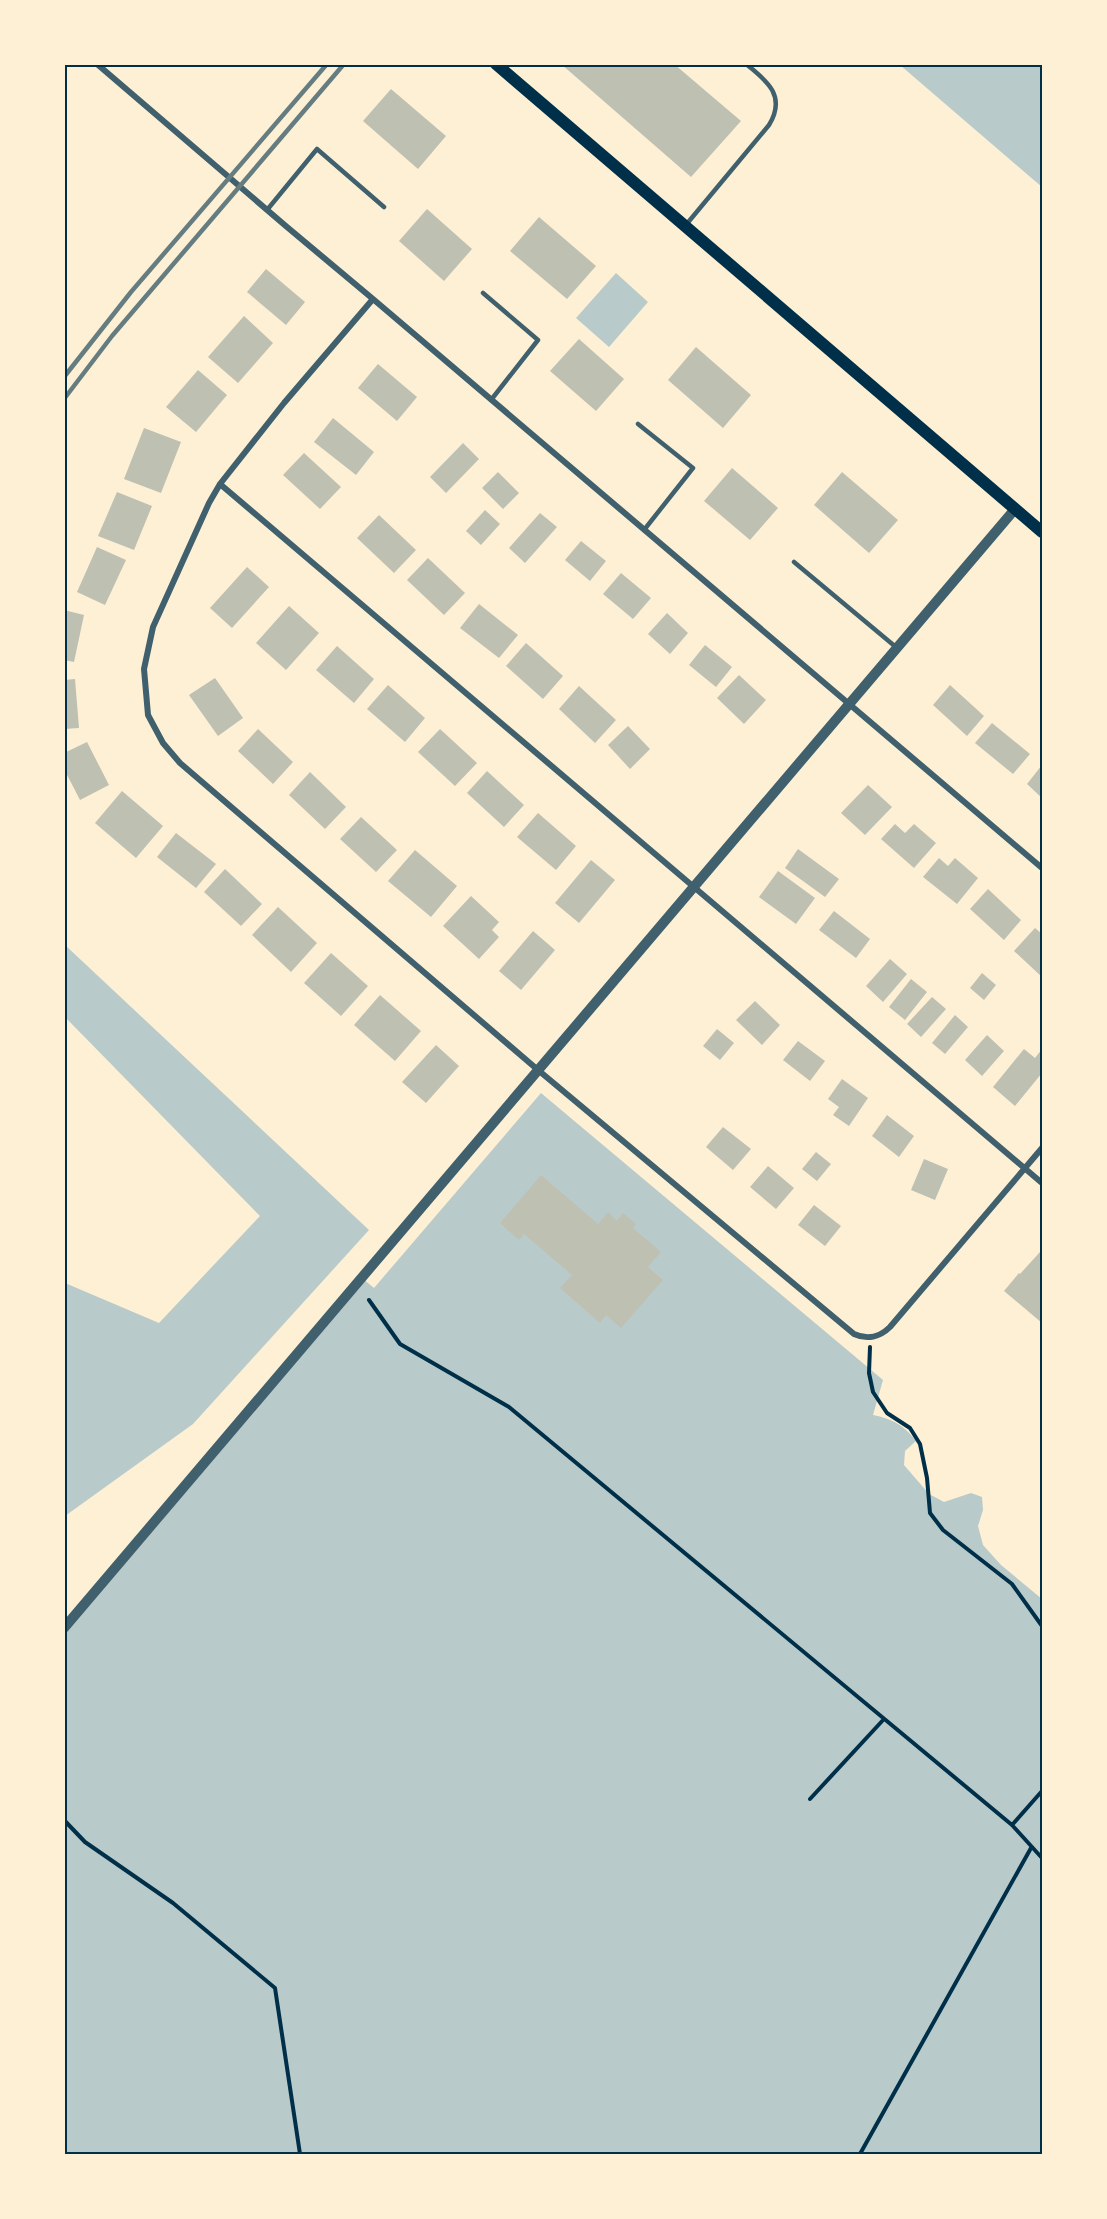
<svg xmlns="http://www.w3.org/2000/svg" width="1107" height="2219" font-family="'DejaVu Sans',sans-serif">
  <rect width="100%" height="100%" fill="#fdf0d5"/>
  <path fill="#b9caca" d="M 900,65 L 1042,65 L 1042,187 Z
    M 616,273 L 648,302 L 609,347 L 576,318 Z
    M 65,945 L 369,1230 L 193,1424 L 65,1516 L 65,1283 L 159,1323 L 260,1216 L 65,1017 Z
    M 541,1093 L 883,1380 L 873,1415 C 892,1419 904,1425 916,1441 L 905,1451 L 904,1465 L 929,1494 L 944,1502 L 971,1493 L 982,1497 L 983,1510 L 978,1526 L 983,1545 L 1001,1565 L 1042,1599 L 1042,2154 L 65,2154 L 65,1629 L 362,1278 L 374,1288 Z"/>
  <path fill="#bec0b2" d="M 561,64 L 674,64 L 741,121 L 691,177 Z
    M 391,89 L 446,136 L 418,169 L 363,121 Z
    M 427,209 L 472,249 L 444,281 L 399,241 Z
    M 539,217 L 596,266 L 567,299 L 510,251 Z
    M 266,269 L 305,302 L 286,325 L 247,292 Z
    M 244,316 L 273,343 L 238,383 L 208,357 Z
    M 579,339 L 624,379 L 596,411 L 550,371 Z
    M 696,347 L 751,395 L 723,428 L 668,380 Z
    M 378,364 L 417,397 L 397,421 L 358,388 Z
    M 198,370 L 227,395 L 196,432 L 166,407 Z
    M 333,418 L 374,452 L 356,475 L 314,442 Z
    M 144,428 L 181,442 L 161,493 L 124,479 Z
    M 463,443 L 479,459 L 446,493 L 430,477 Z
    M 304,453 L 341,487 L 320,509 L 283,475 Z
    M 732,468 L 778,508 L 750,540 L 704,501 Z
    M 498,472 L 519,493 L 503,509 L 482,488 Z
    M 842,472 L 898,520 L 869,553 L 814,505 Z
    M 117,492 L 152,506 L 134,550 L 98,536 Z
    M 485,510 L 500,524 L 481,545 L 466,531 Z
    M 540,513 L 557,527 L 525,563 L 509,548 Z
    M 379,515 L 416,550 L 394,573 L 357,538 Z
    M 581,541 L 606,561 L 590,581 L 565,560 Z
    M 97,547 L 126,560 L 105,605 L 77,592 Z
    M 428,558 L 465,593 L 444,615 L 407,580 Z
    M 247,567 L 269,587 L 232,628 L 210,608 Z
    M 621,573 L 651,598 L 633,619 L 603,594 Z
    M 479,604 L 518,635 L 499,658 L 460,628 Z
    M 289,606 L 319,633 L 286,670 L 256,643 Z
    M 64,610 L 84,615 L 74,662 L 64,660 Z
    M 667,613 L 688,633 L 670,654 L 648,634 Z
    M 526,643 L 563,676 L 543,699 L 506,666 Z
    M 705,645 L 732,667 L 716,687 L 689,665 Z
    M 337,646 L 374,679 L 354,703 L 316,670 Z
    M 739,675 L 766,700 L 744,724 L 717,698 Z
    M 215,678 L 243,718 L 218,736 L 189,695 Z
    M 75,679 L 79,728 L 64,729 L 64,680 Z
    M 388,685 L 425,718 L 405,742 L 367,709 Z
    M 950,685 L 984,716 L 967,736 L 933,705 Z
    M 579,686 L 616,720 L 595,743 L 559,709 Z
    M 992,723 L 1030,754 L 1013,774 L 975,743 Z
    M 628,726 L 650,749 L 630,769 L 608,745 Z
    M 258,729 L 293,762 L 273,784 L 238,751 Z
    M 440,729 L 477,763 L 455,786 L 418,752 Z
    M 87,742 L 109,785 L 80,800 L 64,769 L 64,753 Z
    M 1042,765 L 1042,798 L 1027,784 Z
    M 487,771 L 524,805 L 504,827 L 467,793 Z
    M 310,772 L 346,807 L 325,829 L 289,795 Z
    M 868,785 L 892,807 L 865,835 L 841,813 Z
    M 122,791 L 163,826 L 136,858 L 95,823 Z
    M 538,813 L 576,846 L 556,870 L 517,837 Z
    M 361,817 L 397,850 L 376,872 L 340,839 Z
    M 895,824 L 905,833 L 914,824 L 936,843 L 914,868 L 881,839 Z
    M 176,833 L 216,864 L 196,888 L 157,857 Z
    M 798,849 L 839,879 L 825,897 L 785,868 Z
    M 415,850 L 457,886 L 431,917 L 388,881 Z
    M 939,858 L 948,866 L 955,858 L 978,878 L 957,904 L 923,877 Z
    M 591,860 L 615,880 L 579,923 L 555,903 Z
    M 225,869 L 262,904 L 241,926 L 204,892 Z
    M 778,871 L 815,898 L 796,924 L 759,897 Z
    M 988,889 L 1021,920 L 1004,940 L 970,909 Z
    M 471,896 L 499,922 L 492,930 L 499,937 L 479,959 L 443,926 Z
    M 278,907 L 317,943 L 291,972 L 252,935 Z
    M 834,911 L 870,939 L 856,958 L 819,930 Z
    M 1035,928 L 1042,934 L 1042,977 L 1014,951 Z
    M 533,931 L 555,950 L 521,990 L 499,971 Z
    M 331,953 L 368,986 L 341,1016 L 304,983 Z
    M 890,959 L 907,974 L 883,1002 L 866,986 Z
    M 982,973 L 996,985 L 984,1000 L 970,988 Z
    M 911,979 L 927,992 L 905,1020 L 889,1007 Z
    M 380,995 L 421,1031 L 395,1061 L 354,1025 Z
    M 932,997 L 946,1009 L 921,1037 L 907,1024 Z
    M 755,1001 L 780,1025 L 762,1045 L 736,1020 Z
    M 955,1015 L 968,1027 L 945,1054 L 932,1043 Z
    M 717,1029 L 734,1043 L 720,1060 L 703,1046 Z
    M 987,1035 L 1004,1051 L 982,1076 L 965,1060 Z
    M 798,1041 L 825,1061 L 810,1081 L 783,1060 Z
    M 436,1045 L 459,1066 L 426,1103 L 402,1082 Z
    M 1024,1049 L 1035,1058 L 1042,1049 L 1042,1073 L 1015,1106 L 993,1087 Z
    M 842,1079 L 868,1098 L 849,1126 L 833,1115 L 839,1107 L 828,1099 Z
    M 887,1115 L 914,1136 L 899,1157 L 872,1136 Z
    M 723,1127 L 751,1149 L 733,1170 L 706,1147 Z
    M 816,1152 L 831,1164 L 817,1181 L 802,1169 Z
    M 924,1159 L 948,1169 L 935,1200 L 911,1190 Z
    M 768,1166 L 794,1188 L 776,1209 L 750,1187 Z
    M 541,1175 L 598,1224 L 608,1212 L 617,1221 L 623,1213 L 636,1224 L 633,1228 L 661,1252 L 648,1267 L 663,1280 L 621,1328 L 606,1315 L 600,1323 L 560,1288 L 572,1275 L 524,1234 L 519,1240 L 500,1223 Z
    M 814,1205 L 841,1226 L 825,1246 L 798,1225 Z
    M 1040,1252 L 1042,1254 L 1042,1323 L 1004,1291 L 1019,1273 L 1020,1274 Z"/>
  <g fill="none" stroke-linecap="round" stroke-linejoin="round">
    <path stroke="#003049" stroke-width="4" d="M 369,1300 L 400,1344 L 509,1407 L 1012,1825
      M 870,1347 L 869,1373 L 873,1392 L 887,1413 L 910,1428 L 920,1444 L 927,1478 L 930,1513 L 943,1530 L 1012,1584 L 1042,1626
      M 1042,1791 L 1012,1825 L 1042,1858
      M 810,1799 L 884,1719
      M 64,1820 L 85,1842 L 173,1903 L 275,1988 L 300,2154
      M 860,2154 L 1031,1848"/>
    <path stroke="#3f606c" stroke-width="4.5" d="M 267,210 L 317,149 L 384,207
      M 685,226 L 769,125 C 786,97 769,82 746,64
      M 483,293 L 538,340 L 491,400
      M 638,424 L 693,468 L 644,530
      M 794,562 L 897,648"/>
    <path stroke="#3f606c" stroke-width="6" d="M 97,64 L 287,227 L 373,299 L 1042,868
      M 373,299 L 284,403 L 220,484 L 209,503 L 153,627 L 144,669 L 148,715 L 163,743 L 180,763 L 538,1070 L 854,1334 C 867,1340 880,1337 890,1327 L 1042,1148
      M 220,484 L 1042,1183"/>
    <path stroke="#3f606c" stroke-width="10" d="M 64,1628 L 1015,509"/>
    <path stroke="#003049" stroke-width="12" d="M 496,64 L 1042,532"/>
    <path stroke="#657d81" stroke-width="4.5" d="M 64,377 L 131,292 L 327,64
      M 64,399 L 112,336 L 344,64"/>
  </g>
  <rect width="1107" height="2219" fill="none" stroke="#fdf0d5" stroke-width="132"/>
  <rect x="66" y="66" width="975" height="2087" fill="none" stroke="#003049" stroke-width="2"/>
</svg>
